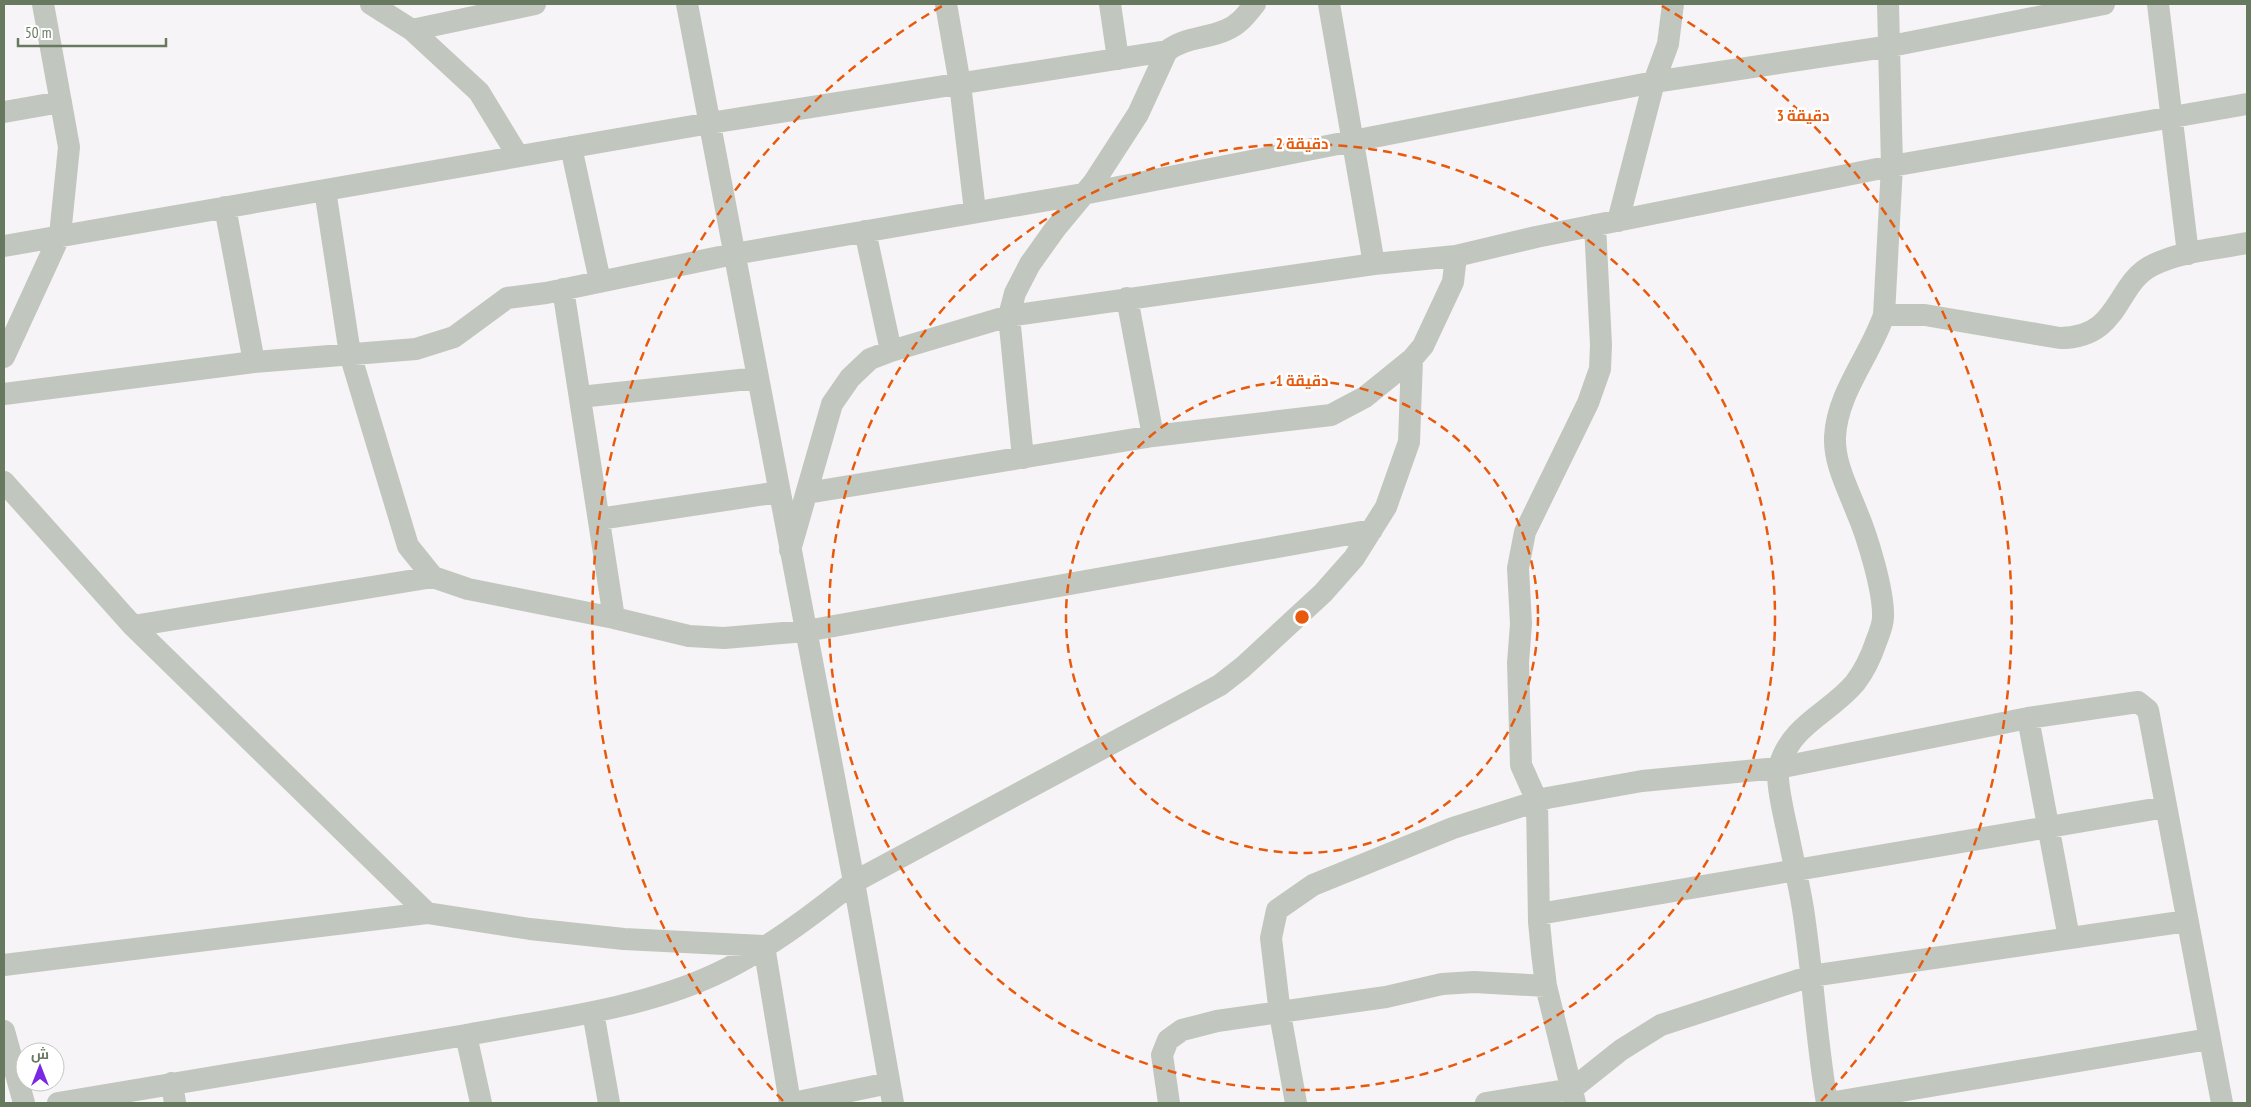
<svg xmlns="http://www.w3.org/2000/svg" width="2251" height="1107" font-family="'PT Sans Narrow',Cairo,sans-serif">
  <rect width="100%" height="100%" fill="#f7f4f7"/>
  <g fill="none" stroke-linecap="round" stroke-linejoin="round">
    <path stroke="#c1c7be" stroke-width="22" d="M 371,4 L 412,30 L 479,92 L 518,156
      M 687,4 L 854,882 L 893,1103
      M 946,4 L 960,84 L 975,211
      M 1110,4 L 1118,59
      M 1329,4 L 1374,264
      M 2158,4 L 2188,254
      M 412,30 L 535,4
      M 4,112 L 61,102
      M 571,147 L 600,281
      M 325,190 L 350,354 L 408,546 L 433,577
      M 225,207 L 254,362
      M 1618,221 L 1654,82 L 1668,44 L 1673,4
      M 865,231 L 891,351
      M 4,246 L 710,123 L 1167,51
      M 563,289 L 614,618
      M 1127,298 L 1153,436
      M 1884,315 L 1925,315 L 2060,338 C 2121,338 2115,283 2153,265 C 2181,251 2217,249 2247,243
      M 4,357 L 60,235 L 69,147 L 43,4
      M 4,394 L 254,362 L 416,349 L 454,337 L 507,298 L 546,293 L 734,254 L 1083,194 L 1654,82 L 1891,46 L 2104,4
      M 580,397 L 758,378
      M 1023,458 L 1009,316 L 1015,293 L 1030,264 L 1055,229 L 1094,182 L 1138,114 L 1167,51 C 1184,37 1207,39 1226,30 C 1239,25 1247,14 1255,4
      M 4,482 L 133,626 L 427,913
      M 807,493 L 1153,436 L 1331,415 L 1365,397 L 1412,359 L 1423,346 L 1453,282 L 1456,256
      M 599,519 L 779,492
      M 790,550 L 832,404 L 850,378 L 870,359 L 891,351 L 1009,316 L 1374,264 L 1456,256 L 1536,237 L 1892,166 L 2247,104
      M 133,626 L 433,577 L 468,589 L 614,618 L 689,636 L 724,638 L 806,631 L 1372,530
      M 2028,718 L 2069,938
      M 1539,914 L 2166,807
      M 4,965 L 427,913 L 530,929 L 624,939 L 764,946 L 790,1103
      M 593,1012 L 609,1103
      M 4,1031 L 24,1103
      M 466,1035 C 546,1020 642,1009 716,974 C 765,951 811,916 854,882 L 1220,685 L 1243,667 L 1323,593 L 1354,558 L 1386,507 L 1409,442 L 1412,359
      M 172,1083 L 175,1103
      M 58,1103 L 466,1035 L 481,1103
      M 793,1103 L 889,1083
      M 1169,1103 L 1162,1055 L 1168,1040 L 1182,1030 L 1217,1021 L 1386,997 L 1442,984 L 1474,982 L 1546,986
      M 1296,1103 L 1280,1014 L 1271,938 L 1277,910 L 1313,885 L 1453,828 L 1547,798 L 1642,781 L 1778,768 L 2028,718 L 2138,702 L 2148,710 L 2222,1103
      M 1486,1103 L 1572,1089 L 1621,1050 L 1661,1025 L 1811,976 L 2187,921
      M 1575,1103 L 1546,986 L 1542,953 L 1539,922 L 1537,801 L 1521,765 L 1518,663 L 1521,624 L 1518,568 L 1525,532 L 1588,403 L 1600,369 L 1601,345 L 1595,225
      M 1827,1103 C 1816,1039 1813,974 1803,909 C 1799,884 1793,859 1788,834 C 1785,820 1775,779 1779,767 C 1791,724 1830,713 1855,683 C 1865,670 1871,657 1876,642 C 1879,634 1883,625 1883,617 C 1884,591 1867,535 1856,510 C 1847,487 1834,462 1835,437 C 1837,393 1870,356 1884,315 L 1892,166 L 1888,4
      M 1829,1103 L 2209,1039"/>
  </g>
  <g fill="none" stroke="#e8590c" stroke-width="2.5" stroke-dasharray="9 6">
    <circle cx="1302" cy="617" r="236"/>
    <circle cx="1302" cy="617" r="473"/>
    <path d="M783 1101A709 709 0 0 1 942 6M1662 6A709 709 0 0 1 1821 1101"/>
  </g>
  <circle cx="1302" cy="617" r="8" fill="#e8590c" stroke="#fff" stroke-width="2.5"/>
  <g font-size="15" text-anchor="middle" font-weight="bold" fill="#e8590c" stroke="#fff" stroke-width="5" stroke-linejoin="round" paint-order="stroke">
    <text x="1803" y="121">3 دقيقة</text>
    <text x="1302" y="149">2 دقيقة</text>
    <text x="1302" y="386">1 دقيقة</text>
  </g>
  <rect width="2251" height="1107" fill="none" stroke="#67795e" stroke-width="10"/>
  <g transform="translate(40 1067)"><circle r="24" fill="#ffffff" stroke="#c2c9bf"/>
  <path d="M0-4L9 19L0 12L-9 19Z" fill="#7928e3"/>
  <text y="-8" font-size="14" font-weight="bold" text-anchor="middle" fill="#67795e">ش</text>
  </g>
  <path d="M18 38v8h148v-8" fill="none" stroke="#67795e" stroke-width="2.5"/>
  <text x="25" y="38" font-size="15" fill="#67795e" stroke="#ffffff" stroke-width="4" paint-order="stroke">50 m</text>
</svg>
